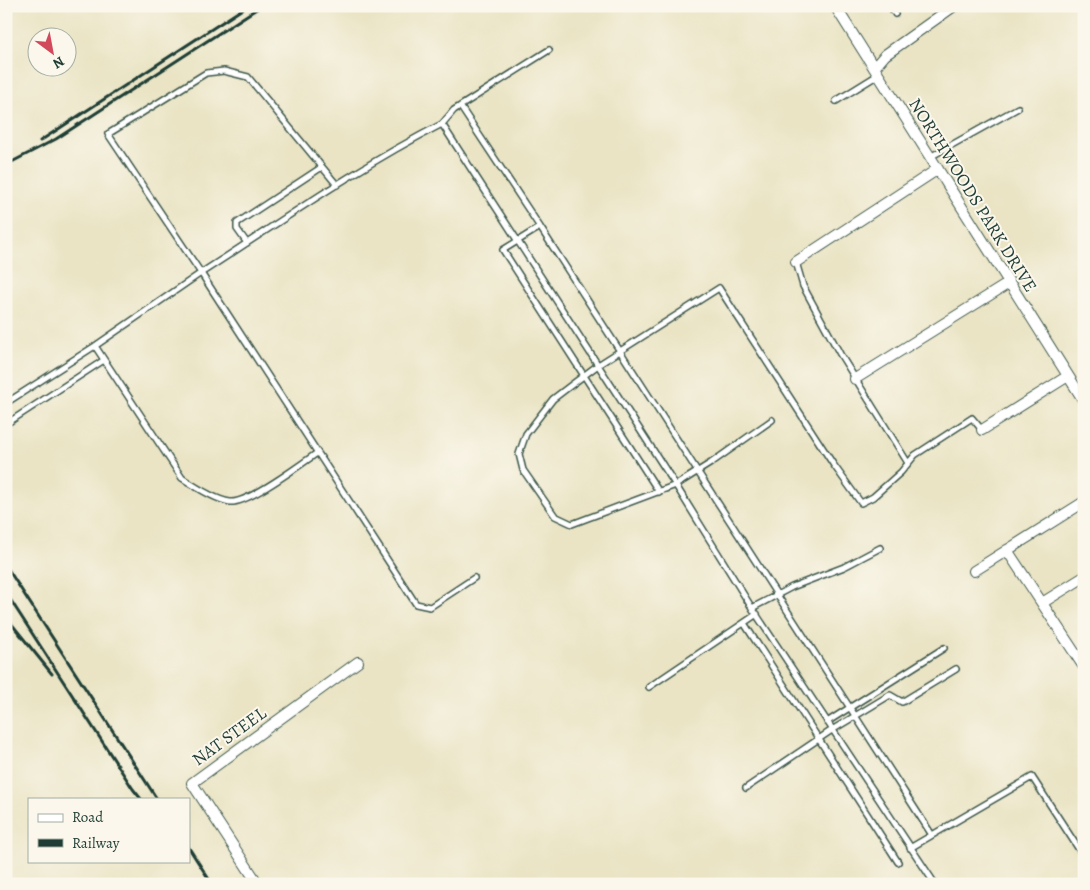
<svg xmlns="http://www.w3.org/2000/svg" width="1090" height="890" font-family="Alegreya,serif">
  <rect width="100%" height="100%" fill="#fbf7ec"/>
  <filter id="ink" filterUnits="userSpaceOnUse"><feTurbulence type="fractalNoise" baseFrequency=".02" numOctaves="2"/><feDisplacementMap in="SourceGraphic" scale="10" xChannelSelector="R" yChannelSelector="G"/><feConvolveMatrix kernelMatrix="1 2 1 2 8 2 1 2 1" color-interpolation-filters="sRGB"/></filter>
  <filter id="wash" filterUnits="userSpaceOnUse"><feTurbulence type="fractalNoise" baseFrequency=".0096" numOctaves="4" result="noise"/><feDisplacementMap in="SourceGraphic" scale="20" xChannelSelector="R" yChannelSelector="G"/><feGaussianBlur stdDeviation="1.12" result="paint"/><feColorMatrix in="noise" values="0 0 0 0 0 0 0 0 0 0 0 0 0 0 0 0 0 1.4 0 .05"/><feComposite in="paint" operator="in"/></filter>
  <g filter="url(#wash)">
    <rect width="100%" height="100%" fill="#eae4c5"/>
  </g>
  <g filter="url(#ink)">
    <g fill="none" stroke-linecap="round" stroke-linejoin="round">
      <defs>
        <path id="lane" d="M 890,6 L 895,14
          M 836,101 L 878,75
          M 460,106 L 540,227 L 503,250 L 659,492
          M 442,124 L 454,110 L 549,50
          M 930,157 L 1018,108
          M 337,185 L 248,77 L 224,71 L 206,73 L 108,134 L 201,273 C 280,222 358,167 442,124 L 675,484 L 752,608 L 935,884
          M 540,227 L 932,835
          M 247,243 L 237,229 L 237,223 L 322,167
          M 796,262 L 803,286 L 840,354 L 908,463
          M 95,346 L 182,478 C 194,486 215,500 230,502 C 248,504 301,464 317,453
          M 6,403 L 95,346 L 201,273 L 416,604 L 430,607 L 474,578
          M 772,420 L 711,463 L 676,485 L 572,524 L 555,516 L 523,470 L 519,454 L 526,434 L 553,399 L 570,386 L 598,365 L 719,288 L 833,464 L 861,503 L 873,497 L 901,472 L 915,455 L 972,418 L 982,430
          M 6,424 L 104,360
          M 752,608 L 792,587 L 844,567 L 880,548
          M 744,623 L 898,862
          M 649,687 L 757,614
          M 827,722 L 944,648
          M 746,788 L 832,730 L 890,695 L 902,702 L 956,669
          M 910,848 L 1032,777 L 1084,857"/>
        <path id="street" d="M 835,6 L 1084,401
          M 874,68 L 885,55 L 954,6
          M 796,262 L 938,169
          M 855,379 L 1009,283
          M 982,430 L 1068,376
          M 1007,550 L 1084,667
          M 974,571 L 1084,502
          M 1042,603 L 1084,577
          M 258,884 L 192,783 L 358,662"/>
      </defs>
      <use href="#lane" stroke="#3d564a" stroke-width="8"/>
      <use href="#street" stroke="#3d564a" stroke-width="12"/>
      <use href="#lane" stroke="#fff" stroke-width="5"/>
      <use href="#street" stroke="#fff" stroke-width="10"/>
      <path stroke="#1f3d34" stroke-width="3" d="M 40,141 L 247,6
        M 6,165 L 56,139 L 261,6
        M 6,566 L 157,799
        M 6,593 L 133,789 L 141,799
        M 6,617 L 52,674
        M 189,848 L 212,884"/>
    </g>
  </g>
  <g text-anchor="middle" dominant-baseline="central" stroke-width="4" stroke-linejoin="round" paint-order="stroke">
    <g font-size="18" fill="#1f3d34" stroke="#fbf7ec">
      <text transform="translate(973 195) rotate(58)">NORTHWOODS PARK DRIVE</text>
      <text transform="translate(229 736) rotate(-36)">NAT STEEL</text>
    </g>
  </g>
  <rect width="1090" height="890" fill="none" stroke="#fbf7ec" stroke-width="25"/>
  <rect x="28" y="798" width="162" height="65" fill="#fbf7ec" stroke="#a3ada2"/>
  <rect x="38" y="814" width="25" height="8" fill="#ffffff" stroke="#a3ada2"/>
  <text x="72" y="822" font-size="15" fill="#1f3d34">Road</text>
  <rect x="38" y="839" width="25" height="8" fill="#1f3d34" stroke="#a3ada2"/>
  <text x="72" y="848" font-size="15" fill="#1f3d34">Railway</text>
  <g transform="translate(52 52) rotate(148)"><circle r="24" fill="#fbf7ec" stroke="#a3ada2"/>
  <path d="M0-4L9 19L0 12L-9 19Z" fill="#d1495b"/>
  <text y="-8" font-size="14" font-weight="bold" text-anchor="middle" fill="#1f3d34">N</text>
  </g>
</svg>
